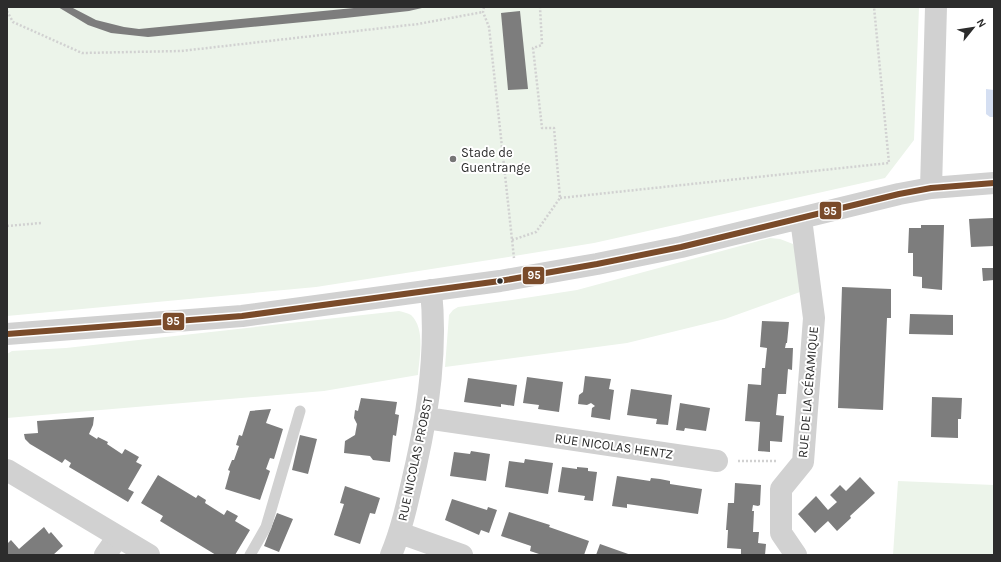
<svg xmlns="http://www.w3.org/2000/svg" width="1001" height="562" font-family="Karla,sans-serif">
  <rect width="100%" height="100%" fill="#fff"/>
  <path fill="#ecf4ea" d="M 7,7 L 919,7 L 914,140 L 885,178 L 594,243 L 514,256 L 316,287 L 7,316 Z
    M 770,238 L 780,239 L 793,244 L 798,259 L 800,292 L 725,319 L 627,343 L 445,367 L 449,315 L 453,310 L 458,307 L 512,300 L 577,290 Z
    M 399,311 C 403,312 408,313 411,315 C 426,329 419,358 418,375 L 324,391 L 7,418 L 7,354 L 12,351 L 66,348 Z
    M 898,481 L 994,485 L 994,555 L 893,555 Z"/>
  <path fill="#d5dff2" d="M 986,89 L 994,90 L 994,117 L 990,117 L 986,114 Z"/>
  <path fill="#7d7d7d" d="M 58,7 L 71,7 L 96,20 L 124,27 L 139,29 L 364,7 L 422,8 L 409,11 L 345,18 L 148,37 L 111,33 L 88,25 Z
    M 520,11 L 528,89 L 508,90 L 501,13 Z
    M 993,218 L 994,218 L 994,246 L 971,247 L 969,219 Z
    M 921,225 L 944,225 L 942,290 L 922,288 L 922,277 L 913,276 L 913,253 L 908,253 L 909,228 L 921,228 Z
    M 982,268 L 994,268 L 994,280 L 983,281 Z
    M 842,287 L 891,289 L 891,318 L 887,318 L 883,410 L 838,408 Z
    M 910,314 L 953,315 L 953,335 L 909,334 Z
    M 762,321 L 789,322 L 787,343 L 786,343 L 785,348 L 793,348 L 792,370 L 788,369 L 786,394 L 778,394 L 776,415 L 784,416 L 782,442 L 770,441 L 770,452 L 758,451 L 760,422 L 745,421 L 748,384 L 761,385 L 762,368 L 765,368 L 767,348 L 760,347 Z
    M 585,376 L 611,379 L 609,389 L 614,390 L 610,420 L 591,417 L 592,408 L 595,406 L 591,403 L 587,405 L 578,404 L 579,395 L 583,392 Z
    M 527,377 L 563,382 L 559,412 L 538,409 L 539,405 L 523,403 Z
    M 468,378 L 517,385 L 514,406 L 501,404 L 501,407 L 464,402 Z
    M 631,389 L 672,395 L 668,425 L 656,424 L 657,419 L 627,415 Z
    M 932,397 L 962,398 L 961,419 L 958,419 L 958,438 L 931,437 Z
    M 361,398 L 397,402 L 395,414 L 399,415 L 396,436 L 393,435 L 390,462 L 373,460 L 370,456 L 344,453 L 345,441 L 355,435 L 357,424 L 354,418 L 355,410 L 358,411 Z
    M 680,403 L 710,408 L 706,431 L 685,428 L 684,431 L 676,430 Z
    M 271,409 L 266,423 L 283,429 L 274,459 L 270,458 L 266,469 L 270,471 L 260,500 L 225,489 L 230,471 L 228,470 L 232,460 L 234,460 L 239,446 L 236,445 L 239,435 L 242,436 L 250,411 Z
    M 94,417 L 93,425 L 89,434 L 97,439 L 98,437 L 108,442 L 107,444 L 122,454 L 125,449 L 139,457 L 136,462 L 142,465 L 128,489 L 134,492 L 128,502 L 69,467 L 71,463 L 65,459 L 62,463 L 30,444 L 25,439 L 24,434 L 38,433 L 37,421 Z
    M 300,435 L 317,439 L 308,474 L 292,470 Z
    M 471,451 L 490,454 L 486,481 L 450,476 L 454,452 L 470,454 Z
    M 525,459 L 553,463 L 548,494 L 505,487 L 509,461 L 524,463 Z
    M 562,467 L 577,469 L 577,467 L 588,468 L 588,471 L 597,472 L 593,501 L 584,500 L 585,496 L 558,492 Z
    M 158,475 L 196,498 L 198,495 L 206,500 L 205,503 L 224,515 L 227,510 L 238,516 L 235,521 L 250,530 L 235,555 L 216,555 L 160,521 L 163,516 L 141,503 Z
    M 617,476 L 650,481 L 651,478 L 660,479 L 670,481 L 670,484 L 702,489 L 698,514 L 627,504 L 627,508 L 612,506 Z
    M 860,477 L 875,493 L 850,516 L 851,518 L 837,531 L 828,521 L 815,533 L 798,514 L 816,496 L 828,510 L 837,502 L 830,495 L 840,485 L 846,491 Z
    M 735,483 L 761,485 L 760,505 L 758,506 L 753,505 L 752,511 L 754,511 L 753,532 L 759,532 L 758,543 L 766,544 L 765,555 L 741,555 L 741,549 L 727,548 L 728,530 L 726,530 L 728,503 L 734,503 Z
    M 345,486 L 380,498 L 375,514 L 370,513 L 360,544 L 334,535 L 344,504 L 340,503 Z
    M 452,499 L 487,510 L 488,507 L 497,510 L 489,533 L 481,530 L 479,535 L 445,520 Z
    M 509,512 L 550,525 L 549,527 L 589,541 L 584,555 L 549,554 L 542,555 L 530,551 L 531,546 L 501,536 Z
    M 277,513 L 293,519 L 279,552 L 264,546 Z
    M 44,527 L 49,534 L 51,532 L 63,546 L 53,555 L 7,555 L 7,544 L 11,540 L 19,549 Z
    M 600,544 L 631,555 L 596,555 Z"/>
  <g fill="none" stroke-linecap="round" stroke-linejoin="round">
    <path stroke="#d1d1d1" stroke-width="2.5" stroke-dasharray="2 2" stroke-linecap="butt" d="M 484,7 L 483,12 L 489,27 L 514,258
      M 7,11 L 13,22 L 82,53 L 181,51 L 418,24 L 483,12
      M 560,198 L 889,163 L 874,7
      M 7,226 L 41,223
      M 512,240 L 536,232 L 560,198 L 554,128 L 542,128 L 533,48 L 542,45 L 540,7
      M 738,461 L 777,461"/>
    <path stroke="#d1d1d1" stroke-width="11" d="M 250,555 L 266,527 L 300,411"/>
    <path stroke="#d1d1d1" stroke-width="22" d="M 931,188 L 936,7
      M 7,334 L 242,316 L 500,281 L 597,264 L 681,247 L 899,194 L 931,188 L 994,183
      M 426,418 L 717,461
      M 400,533 L 462,555
      M 105,555 L 118,537
      M 391,555 C 403,526 409,495 416,465 C 429,407 437,349 431,290
      M 796,555 L 781,533 L 781,489 L 803,462 L 814,318 L 801,219"/>
    <path stroke="#d1d1d1" stroke-width="22" d="M 7,470 L 149,555"/>
    <defs>
      <path id="bus-1" d="M 7,334 L 242,316 L 500,281 L 597,264 L 681,247 L 899,194 L 931,188 L 994,183"/>
    </defs>
    <use href="#bus-1" stroke="#fff" stroke-width="9"/>
    <use href="#bus-1" stroke="#7a4b2a" stroke-width="6"/>
  </g>
  <circle fill="#767676" stroke="#fff" stroke-width="1.5" cx="453" cy="159" r="4"/>
  <circle fill="#2c2c2c" stroke="#fff" stroke-width="1.5" cx="500" cy="281" r="3.5"/>
  <g text-anchor="middle" dominant-baseline="central" stroke-width="4" stroke-linejoin="round" paint-order="stroke">
    <g font-size="13" fill="#2c2c2c" stroke="#fff" text-anchor="start">
      <text x="461" y="152">Stade de<tspan x="461" dy="15">Guentrange</tspan></text>
    </g>
    <g font-size="13" fill="#2c2c2c" stroke="#fff">
      <text transform="translate(808 392) rotate(-85)">RUE DE LA CÉRAMIQUE</text>
      <text transform="translate(614 446) rotate(8)">RUE NICOLAS HENTZ</text>
      <text transform="translate(415 459) rotate(-78)">RUE NICOLAS PROBST</text>
    </g>
  </g>
  <g stroke="#fff" stroke-width="1.5">
    <rect x="819" y="201" width="23" height="19" rx="4" fill="#7a4b2a"/>
    <rect x="522" y="266" width="23" height="19" rx="4" fill="#7a4b2a"/>
    <rect x="162" y="312" width="23" height="19" rx="4" fill="#7a4b2a"/>
  </g>
  <g font-size="11" text-anchor="middle" font-weight="bold" fill="#fff">
    <text x="830" y="215">95</text>
    <text x="534" y="279">95</text>
    <text x="173" y="325">95</text>
  </g>
  <rect width="1001" height="562" fill="none" stroke="#2c2c2c" stroke-width="16"/>
  <g transform="translate(973 28) rotate(60)" stroke="#ffffff" stroke-width="3" paint-order="stroke">
  <path d="M0-3L7 15L0 10L-7 15Z" fill="#2c2c2c"/>
  <text y="-6" font-size="11" font-weight="bold" text-anchor="middle" fill="#2c2c2c">N</text>
  </g>
</svg>
